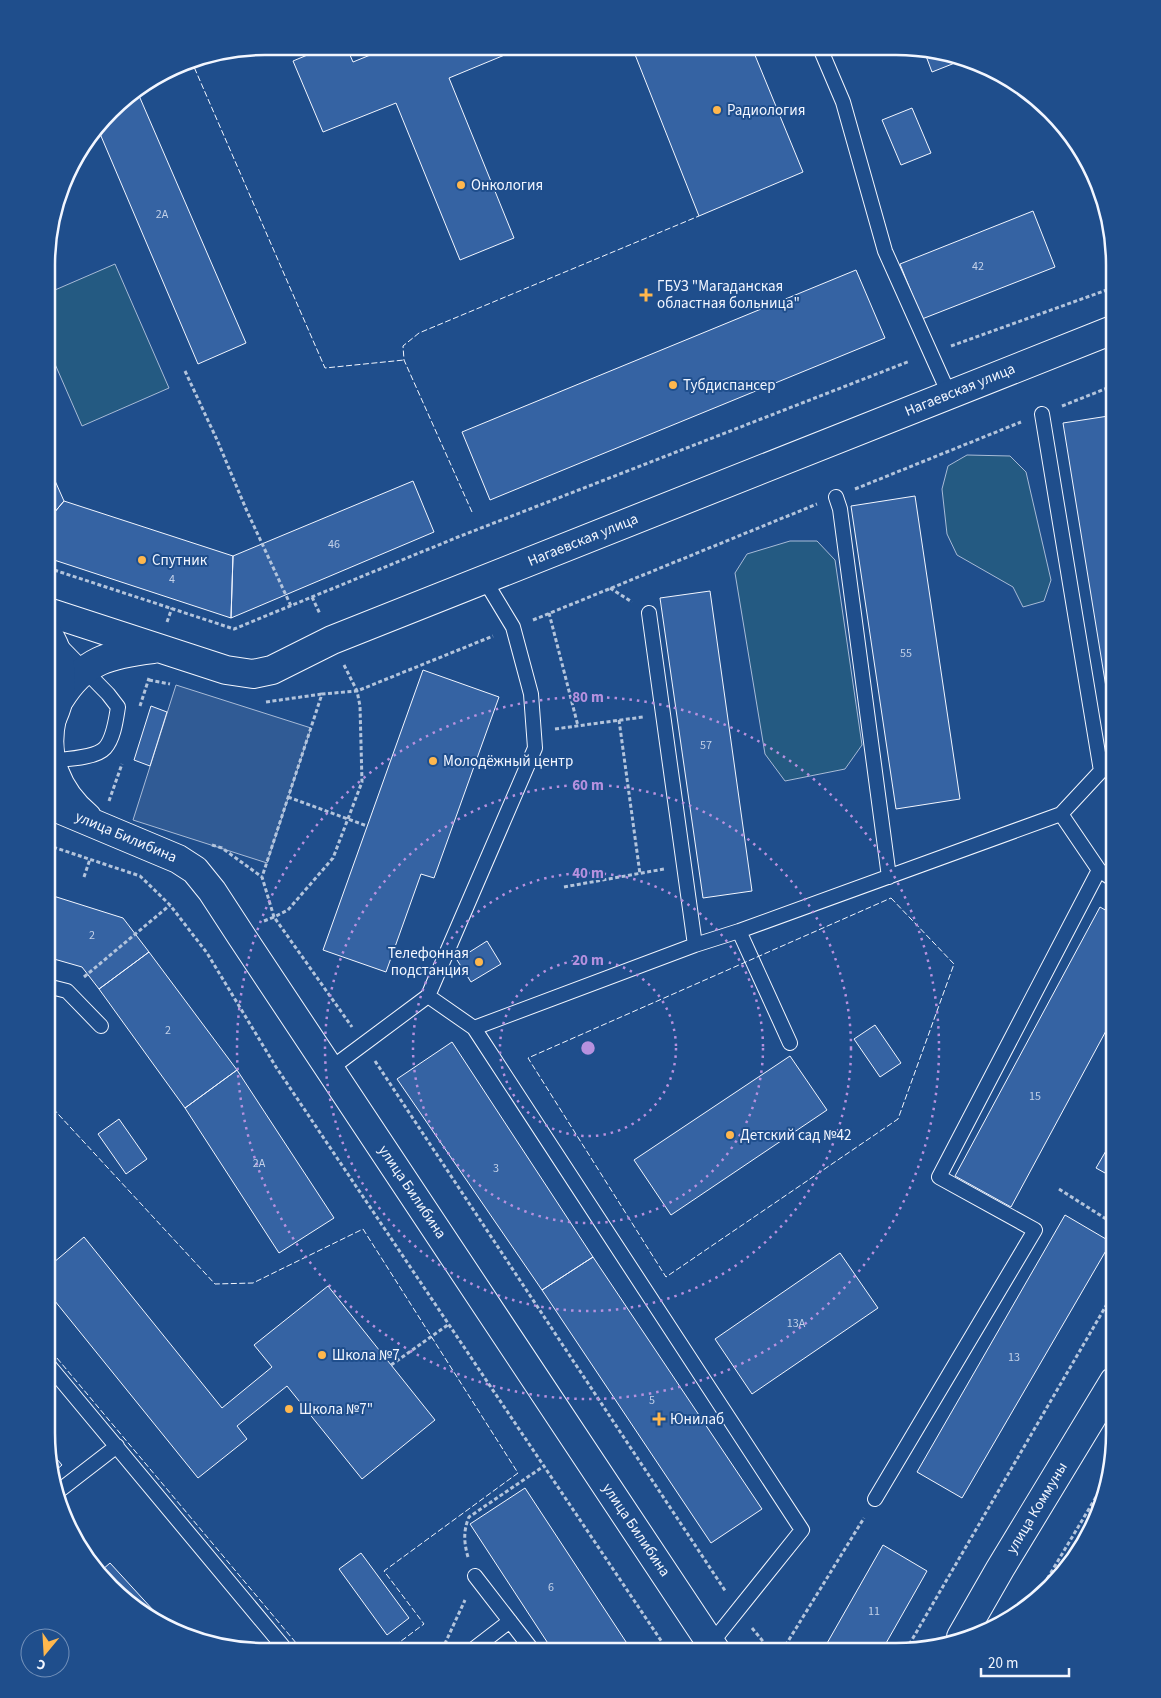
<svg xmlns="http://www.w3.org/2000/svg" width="1161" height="1698" font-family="'Source Sans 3',sans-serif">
  <rect width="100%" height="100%" fill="#1f4e8c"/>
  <path fill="#245a82" stroke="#a8bbd7" d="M 115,264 L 169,388 L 82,426 L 48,348 L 48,293 Z
    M 967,455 L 1010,456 L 1026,472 L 1051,580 L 1044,601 L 1023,607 L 1013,587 L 957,555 L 947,534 L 942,489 L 948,466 Z
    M 790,541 L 817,541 L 835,560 L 862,745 L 845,769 L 785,781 L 765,754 L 735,573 L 747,554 Z"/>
  <path fill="#305b95" stroke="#a8bbd7" d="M 176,685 L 311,728 L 267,863 L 133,820 Z"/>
  <path fill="#3563a3" stroke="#f2f6ff" d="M 329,46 L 346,46 L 353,62 L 390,47 L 524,47 L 449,78 L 514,238 L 460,260 L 396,103 L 323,132 L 293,61 Z
    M 632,47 L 752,48 L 803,172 L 699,216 Z
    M 923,48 L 925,48 L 965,59 L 932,72 Z
    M 137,91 L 246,343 L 198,364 L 98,129 L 121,100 Z
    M 912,108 L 931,153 L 901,165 L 882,120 Z
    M 1033,211 L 1055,267 L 922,319 L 900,264 Z
    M 856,270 L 885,338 L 490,500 L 462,432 Z
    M 1115,415 L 1115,724 L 1112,724 L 1063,423 Z
    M 48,465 L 64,501 L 48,520 Z
    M 413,481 L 434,532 L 231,618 L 233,556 Z
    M 915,496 L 960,799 L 896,809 L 851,506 Z
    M 64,501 L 233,556 L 231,618 L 48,558 L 48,520 Z
    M 710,591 L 752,891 L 703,898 L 660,598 Z
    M 423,670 L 499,697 L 434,878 L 421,874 L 386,972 L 323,950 Z
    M 151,706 L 167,712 L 150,766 L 134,760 Z
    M 47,894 L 123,918 L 149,952 L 99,989 L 82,967 L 47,957 Z
    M 1100,907 L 1114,915 L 1114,1016 L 1011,1207 L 955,1176 Z
    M 487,941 L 501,964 L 471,982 L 457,960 Z
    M 149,952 L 237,1070 L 185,1108 L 99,989 Z
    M 875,1025 L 901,1063 L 880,1077 L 854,1039 Z
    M 452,1042 L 593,1257 L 542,1290 L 397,1079 Z
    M 790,1056 L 827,1110 L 671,1215 L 634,1160 Z
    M 237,1070 L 334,1218 L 279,1253 L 185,1108 Z
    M 119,1119 L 147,1159 L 126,1174 L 98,1134 Z
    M 1114,1137 L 1114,1178 L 1096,1168 Z
    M 1065,1215 L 1111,1242 L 962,1498 L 917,1472 Z
    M 84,1237 L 222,1408 L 272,1367 L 254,1345 L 328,1286 L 435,1420 L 362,1479 L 287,1386 L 237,1426 L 247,1439 L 198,1478 L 46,1290 L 47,1268 Z
    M 840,1253 L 878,1308 L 752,1394 L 715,1339 Z
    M 593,1257 L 762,1509 L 711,1543 L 542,1290 Z
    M 50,1451 L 62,1465 L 55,1471 Z
    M 525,1488 L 632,1651 L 553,1651 L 470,1524 Z
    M 883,1545 L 927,1571 L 881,1652 L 822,1652 Z
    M 361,1553 L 409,1618 L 387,1635 L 339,1569 Z
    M 110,1563 L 154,1611 L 149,1616 L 132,1607 L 102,1570 Z"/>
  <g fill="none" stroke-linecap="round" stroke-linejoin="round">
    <defs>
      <path id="service" d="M 820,48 L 843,102 L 885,251 L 949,394
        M 1042,414 L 1101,771
        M 836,497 L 840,509 L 889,877
        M 649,613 L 695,945
        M 48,761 C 63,759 95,759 105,748 C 114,738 116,719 118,707 L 108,694 L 59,644
        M 1061,814 L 1101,771 L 1115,764
        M 739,931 L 790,1043
        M 47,986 L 67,991 L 101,1026
        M 428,996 L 474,1028 L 695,945 L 739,931 L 1061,814 L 1099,870 L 1114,880
        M 474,1028 L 802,1530 L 709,1646
        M 330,1069 L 428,996 L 535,748 L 531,694 L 513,627 L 484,579
        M 46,1362 L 286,1650
        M 60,1490 L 117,1446
        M 875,1499 L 1035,1230 L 939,1177 L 1099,870
        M 475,1576 L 533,1651
        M 471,1651 L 510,1621"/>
      <path id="tertiary" d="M 52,718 C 43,757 57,792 87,817
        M 47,804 L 178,859 L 195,870 L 212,891 L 240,934 L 716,1651
        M 961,1637 L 1000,1569 L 1114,1381"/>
      <path id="secondary" d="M 48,612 L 226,670 L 253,674 L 272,670 L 332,640 L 1115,329
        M 60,699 C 84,660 110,654 153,649"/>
      <path id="primary" d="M 47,728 C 65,698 66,663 48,634"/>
    </defs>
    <use href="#service" stroke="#f2f6ff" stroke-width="16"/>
    <use href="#tertiary" stroke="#f2f6ff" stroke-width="30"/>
    <use href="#secondary" stroke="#f2f6ff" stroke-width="30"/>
    <use href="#primary" stroke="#f2f6ff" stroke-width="30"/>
    <path stroke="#b3c4dc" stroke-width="3" stroke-dasharray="4 2.5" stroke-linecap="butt" d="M 951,346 L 1115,287
      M 185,371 L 218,442 L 246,509 L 291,606
      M 1062,406 L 1115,385
      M 855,489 L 1021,422
      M 48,568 L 234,629 L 458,537 L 910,361
      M 610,588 L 632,602
      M 312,597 L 320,614
      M 549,613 L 578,726
      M 533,620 L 817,504
      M 167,622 L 172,608
      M 344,665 L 357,691 L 360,706 L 362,782 L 333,858 L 288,910 L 274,917 L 262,877 L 322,694 L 357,691 L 493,636
      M 149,680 L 170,684
      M 266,702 L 322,694
      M 140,706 L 149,678
      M 619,720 L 640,874
      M 555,729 L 643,717
      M 288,797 L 367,826
      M 109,801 L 122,764
      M 47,845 L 140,876 L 170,905 L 207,953 L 276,1067 L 668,1651
      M 212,845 L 222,848 L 262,877
      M 84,877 L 90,859
      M 564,887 L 664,869
      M 264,921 L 274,917 L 352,1027
      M 84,977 L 170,905
      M 375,1061 L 726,1592
      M 1059,1189 L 1114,1224
      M 391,1365 L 449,1324
      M 468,1557 C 464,1543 463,1531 469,1517 L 544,1466
      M 1034,1601 L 1108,1477
      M 752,1628 L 771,1651
      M 442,1650 L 465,1600
      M 906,1650 L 1114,1292
      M 782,1651 L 864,1518"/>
    <use href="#service" stroke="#1f4e8c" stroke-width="14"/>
    <use href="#tertiary" stroke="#1f4e8c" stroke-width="28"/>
    <use href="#secondary" stroke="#1f4e8c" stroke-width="28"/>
    <use href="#primary" stroke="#1f4e8c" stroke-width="28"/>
    <path stroke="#f2f6ff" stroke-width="1" stroke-dasharray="6 2.5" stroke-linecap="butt" d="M 191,60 L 325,368 L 404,360
      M 472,512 L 404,360 L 403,346 L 419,333 L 699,216
      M 891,898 L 954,964 L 898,1119 L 666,1277 L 528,1058 Z
      M 47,1102 L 215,1284 L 253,1283 L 363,1229 L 518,1473 L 384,1571 L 424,1624 L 389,1650
      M 46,1345 L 302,1650"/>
  </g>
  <g fill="none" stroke="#b691df" stroke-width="2.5" stroke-dasharray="2.5 5">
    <circle cx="588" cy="1048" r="88"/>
    <circle cx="588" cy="1048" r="175"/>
    <circle cx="588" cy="1048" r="263"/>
    <circle cx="588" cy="1048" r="351"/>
  </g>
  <g fill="#ffb74d" stroke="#1f4e8c" stroke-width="2">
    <circle cx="717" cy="110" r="5"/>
    <circle cx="461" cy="185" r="5"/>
    <path d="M643.5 287.5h5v5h5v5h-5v5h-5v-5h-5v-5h5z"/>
    <circle cx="673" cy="385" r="5"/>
    <circle cx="142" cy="560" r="5"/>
    <circle cx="433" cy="761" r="5"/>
    <circle cx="479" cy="962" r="5"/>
    <circle cx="730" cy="1135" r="5"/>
    <circle cx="322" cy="1355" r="5"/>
    <circle cx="289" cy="1409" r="5"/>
    <path d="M656.5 1411.5h5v5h5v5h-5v5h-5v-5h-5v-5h5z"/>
  </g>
  <g text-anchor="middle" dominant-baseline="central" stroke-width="4" stroke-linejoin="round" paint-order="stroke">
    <g font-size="12" fill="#c3d1e8">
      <text x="162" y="214">2А</text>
      <text x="978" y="266">42</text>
      <text x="334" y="544">46</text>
      <text x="172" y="579">4</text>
      <text x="906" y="653">55</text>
      <text x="706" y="745">57</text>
      <text x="92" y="935">2</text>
      <text x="168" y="1030">2</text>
      <text x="1035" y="1096">15</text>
      <text x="259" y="1163">2А</text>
      <text x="496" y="1168">3</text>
      <text x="796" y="1323">13А</text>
      <text x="1014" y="1357">13</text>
      <text x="652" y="1400">5</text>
      <text x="551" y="1587">6</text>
      <text x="874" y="1611">11</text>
    </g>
    <g font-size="15" fill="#f2f6ff" stroke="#1f4e8c" text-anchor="start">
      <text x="727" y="110">Радиология</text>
      <text x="471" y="185">Онкология</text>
      <text x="657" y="286">ГБУЗ "Магаданская<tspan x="657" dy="17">областная больница"</tspan></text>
      <text x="683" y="385">Тубдиспансер</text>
      <text x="152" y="560">Спутник</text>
      <text x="443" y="761">Молодёжный центр</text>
      <text x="469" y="953" text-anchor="end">Телефонная<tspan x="469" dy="17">подстанция</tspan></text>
      <text x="740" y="1135">Детский сад №42</text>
      <text x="332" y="1355">Школа №7</text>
      <text x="299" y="1409">Школа №7"</text>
      <text x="670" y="1419">Юнилаб</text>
    </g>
    <g font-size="15" fill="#f2f6ff" stroke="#1f4e8c">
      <text transform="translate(960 390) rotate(-22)">Нагаевская улица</text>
      <text transform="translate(583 540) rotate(-22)">Нагаевская улица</text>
      <text transform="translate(126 837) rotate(23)">улица Билибина</text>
      <text transform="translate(412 1192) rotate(56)">улица Билибина</text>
      <text transform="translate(1037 1508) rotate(-59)">улица Коммуны</text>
      <text transform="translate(636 1530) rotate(56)">улица Билибина</text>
    </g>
  </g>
  <path d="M0 0H1161V1698H0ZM265 55H896A210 210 0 0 1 1106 265V1433A210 210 0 0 1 896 1643H265A210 210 0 0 1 55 1433V265A210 210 0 0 1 265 55Z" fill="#1f4e8c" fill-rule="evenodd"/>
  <path fill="none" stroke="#f2f6ff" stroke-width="2.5" d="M265 55H896A210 210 0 0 1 1106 265V1433A210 210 0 0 1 896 1643H265A210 210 0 0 1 55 1433V265A210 210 0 0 1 265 55Z"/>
  <circle cx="588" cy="1048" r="8" fill="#b691df" stroke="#1f4e8c" stroke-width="2.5"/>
  <g font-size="15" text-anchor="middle" font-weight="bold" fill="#b691df" stroke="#1f4e8c" stroke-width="4" stroke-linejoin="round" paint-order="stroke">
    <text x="588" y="702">80 m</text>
    <text x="588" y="790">60 m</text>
    <text x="588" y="878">40 m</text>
    <text x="588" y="965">20 m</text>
  </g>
  <g transform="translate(45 1653) rotate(198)"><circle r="24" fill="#1f4e8c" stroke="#7391ba"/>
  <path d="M0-4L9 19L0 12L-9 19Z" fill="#ffb74d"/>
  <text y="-8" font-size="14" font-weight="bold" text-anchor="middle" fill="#f2f6ff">С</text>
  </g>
  <path d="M981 1668v8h88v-8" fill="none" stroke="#f2f6ff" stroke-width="2.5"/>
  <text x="988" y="1668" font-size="15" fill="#f2f6ff" stroke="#1f4e8c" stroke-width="4" paint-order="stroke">20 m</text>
</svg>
